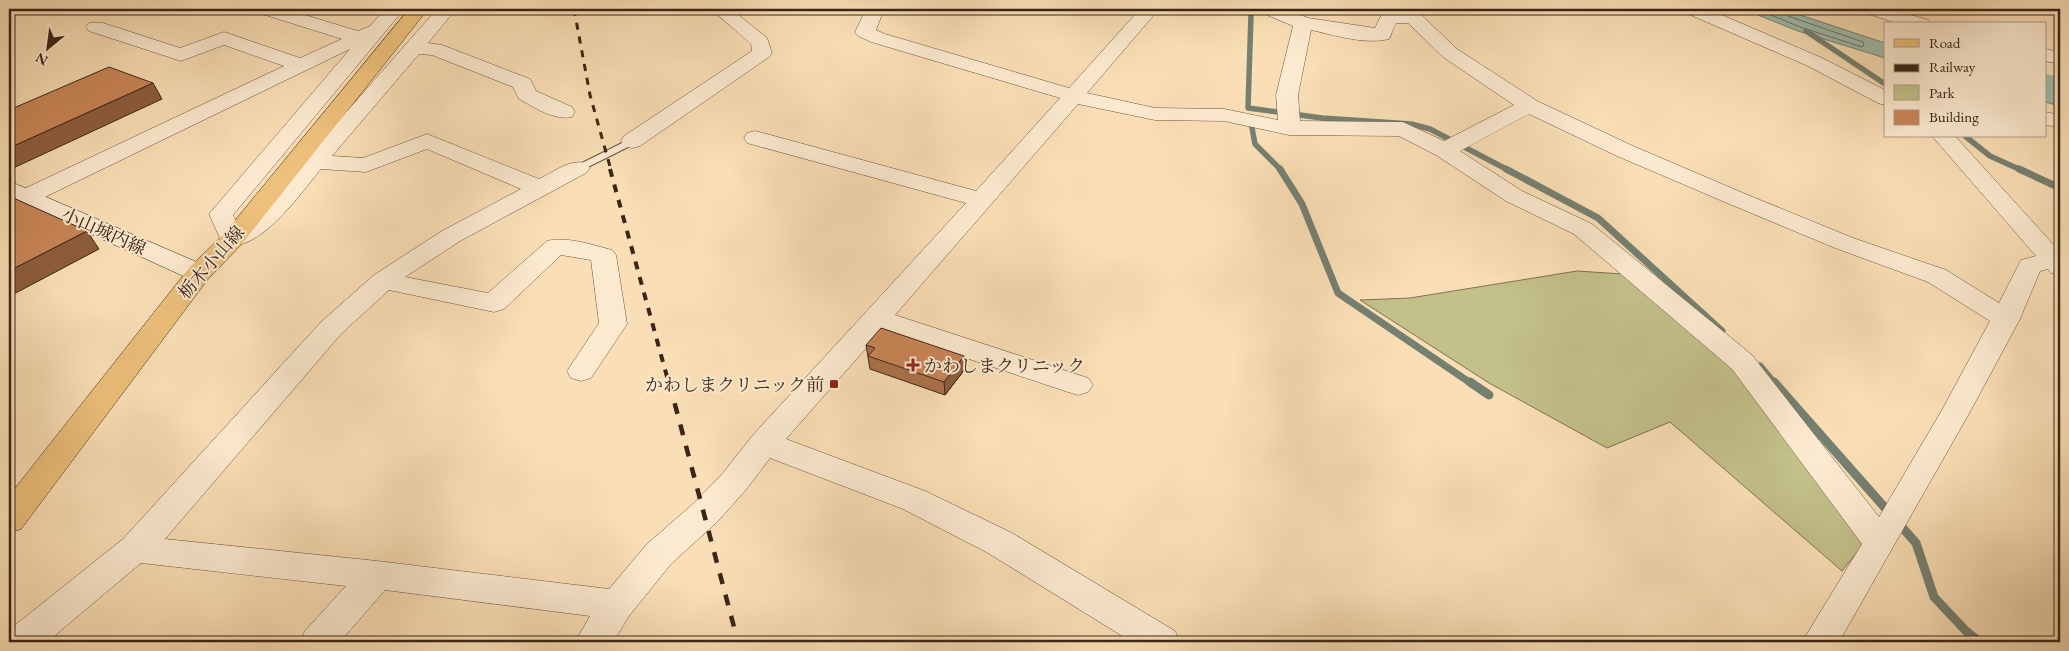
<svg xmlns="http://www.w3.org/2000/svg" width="2069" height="651" font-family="'EB Garamond','Noto Serif JP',serif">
  <rect width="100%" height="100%" fill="#fadfb6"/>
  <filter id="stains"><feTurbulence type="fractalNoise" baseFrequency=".004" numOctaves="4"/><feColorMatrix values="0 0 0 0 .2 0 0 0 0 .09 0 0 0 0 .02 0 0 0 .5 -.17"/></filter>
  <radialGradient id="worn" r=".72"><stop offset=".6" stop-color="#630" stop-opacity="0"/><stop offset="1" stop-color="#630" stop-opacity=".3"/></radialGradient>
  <path fill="#c3c08a" stroke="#7e7250" d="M 1577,271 L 1623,274 L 1728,361 L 1867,540 L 1842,571 L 1670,422 L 1607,448 L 1489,383 L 1360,300 L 1410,298 Z"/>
  <path fill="#9ebdae" stroke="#768071" d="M 1743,9 L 1782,9 L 1885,43 L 1885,58 L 1798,31 Z
    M 2045,87 L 2060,91 L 2060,106 L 2045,102 Z"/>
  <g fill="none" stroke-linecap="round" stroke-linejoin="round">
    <path stroke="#6c7162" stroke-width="1" d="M 1756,9 L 1800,27 L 1862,47 L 1864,45 L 1863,42 L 1788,16 L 1784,9"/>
    <path stroke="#768071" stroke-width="5.5" d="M 1245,9 L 1251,14 L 1248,108 L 1322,118 L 1411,124 L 1430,129 L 1508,170
      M 1806,31 L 1885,84
      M 1250,117 L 1255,144 L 1281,170
      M 1965,136 L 1990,156 L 2021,170"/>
    <path stroke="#768071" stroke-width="7" d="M 1280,169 L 1302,204 L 1338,293 L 1472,384
      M 1506,169 L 1598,218 L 1722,331
      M 2019,169 L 2060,188
      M 1760,366 L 1775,384"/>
    <path stroke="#768071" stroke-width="9" d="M 1470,382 L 1489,395
      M 1774,382 L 1916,543 L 1934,597 L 1966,631 L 1980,642"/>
    <path fill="#9ebdae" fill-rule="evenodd" d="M 2045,74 L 2060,77 L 2060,99 L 2045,96 Z"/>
    <defs>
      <path id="service" d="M 632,138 L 638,141 L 636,143 L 582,170 L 574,170 L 572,168 Z"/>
      <path id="minor" d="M 257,9 L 285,9 L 358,31 L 370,26 L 385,9 L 404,9 L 233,215 L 238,226 L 255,216 L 437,9 L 456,9 L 428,43 L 442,45 L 530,79 L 536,91 L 572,107 L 575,112 L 572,117 C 554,121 534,107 519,99 L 513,87 L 432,55 L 419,54 L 332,156 L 363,158 L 427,134 L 539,179 C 554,172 569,159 586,163 L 590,168 L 586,173 L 460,241 L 405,277 L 488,293 L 547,241 C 566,236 593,245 612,250 L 616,255 L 627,324 L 591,378 L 581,381 L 571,378 L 567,371 L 599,323 L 591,260 L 561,255 L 504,309 L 494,312 L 389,290 L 341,334 L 165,539 L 377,561 L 609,589 L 647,544 L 693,504 L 723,473 L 753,435 L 966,203 L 747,143 L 744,138 L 747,133 L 755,131 L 763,133 L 976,191 L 1060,98 L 871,42 L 858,36 L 855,32 L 866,9 L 884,9 L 876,30 L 885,34 L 1069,88 L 1140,9 L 1159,9 L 1087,93 L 1155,108 L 1224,109 L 1278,120 L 1276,95 L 1293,26 L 1262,13 L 1260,9 L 1285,9 L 1308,18 L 1375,28 L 1382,14 L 1398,12 L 1396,9 L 1415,9 L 1457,49 L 1537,101 L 1633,146 L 1743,193 L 1853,238 L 1946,270 L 1999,303 L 2021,260 L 2036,256 L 1932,136 L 1955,136 L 2060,252 L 2060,275 L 2051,273 L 2048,269 L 2040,271 L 2020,319 L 1971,410 L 1839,642 L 1802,642 L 1862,544 L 1732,369 L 1574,234 L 1506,201 L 1436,155 L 1399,136 L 1289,135 L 1224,121 L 1155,120 L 1078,104 L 895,315 L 1088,378 L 1093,385 L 1088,392 L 1078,395 L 1068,392 L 882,330 L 786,439 L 925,491 L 1012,533 L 1175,631 L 1180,642 L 1132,642 L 988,553 L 903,509 L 770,458 L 745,491 L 717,522 L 671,564 L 629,616 L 613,642 L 575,642 L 590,616 L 385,590 L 340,642 L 300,642 L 305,631 L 346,586 L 141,563 L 47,642 L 9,642 L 9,630 L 123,539 L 321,322 L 374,275 L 442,231 L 521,189 L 427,149 L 366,172 L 321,169 C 300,194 259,254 223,245 L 209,214 L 350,49 L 18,210 L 9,212 L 9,196 L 284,66 L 224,45 L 181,61 L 89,31 L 86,27 L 89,23 L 103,23 L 180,48 L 224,32 L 300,58 L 342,39 L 259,13 ZM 1396,23 L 1408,23 L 1443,57 L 1514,105 L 1444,141 L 1403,122 L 1300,121 L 1298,95 L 1311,30 C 1334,35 1365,45 1389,39 ZM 1529,114 L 1617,156 L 1727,203 L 1835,248 L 1928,282 L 1990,321 L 1942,410 L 1879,517 L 1752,355 L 1592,224 L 1522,191 L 1460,151 Z
        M 711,9 L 731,9 L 767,38 L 772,53 L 769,57 L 640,146 L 632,148 L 624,146 L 621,141 L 624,136 L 752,51 L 751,44 Z
        M 1684,9 L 1708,9 L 1822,58 L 1885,90 L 1885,105 L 1878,103 L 1808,66 L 1686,13 Z
        M 1863,9 L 1891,9 L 1928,20 L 1930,24 L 1900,24 L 1865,13 Z
        M 2045,49 L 2060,52 L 2060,64 L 2045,61 Z
        M 2045,112 L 2060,115 L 2060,127 L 2045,125 Z"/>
      <path id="secondary" d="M 9,181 L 208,267 L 212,273 L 208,279 L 199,281 L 190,279 L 9,197 Z"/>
      <path id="primary" d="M 409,9 L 428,9 L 241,245 L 208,279 L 21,529 L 9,533 L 9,496 L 190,267 L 223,235 Z"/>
    </defs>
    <use href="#service" stroke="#6a543e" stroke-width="2"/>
    <use href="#minor" stroke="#6a543e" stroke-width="1"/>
    <use href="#secondary" stroke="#3a2516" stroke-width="1"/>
    <use href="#primary" stroke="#3a2516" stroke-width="1"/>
    <use href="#service" fill="#fcead0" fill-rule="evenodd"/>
    <use href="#minor" fill="#fcead0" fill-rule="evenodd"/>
    <use href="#secondary" fill="#fcead0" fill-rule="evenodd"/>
    <use href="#primary" fill="#edc07b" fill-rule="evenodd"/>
    <path stroke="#3a2516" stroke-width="3" stroke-dasharray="7 7" stroke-linecap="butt" d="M 574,9 L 590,95 L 611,170"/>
    <path stroke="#3a2516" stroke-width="4" stroke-dasharray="8 8" stroke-linecap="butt" d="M 610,169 L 669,384"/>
    <path stroke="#3a2516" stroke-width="4.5" stroke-dasharray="11 11" stroke-linecap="butt" d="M 669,382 L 738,642"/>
  </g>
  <path fill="#ad724b" stroke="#3a2516" d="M 866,345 L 965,369 L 945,395 L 870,369 Z"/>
  <path fill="#8d5d3d" stroke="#3a2516" d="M 153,83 L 162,99 L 9,170 L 9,148 Z
    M 87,231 L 99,249 L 10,296 L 9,294 L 9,271 Z
    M 964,356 L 965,369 L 945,395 L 944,382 Z"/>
  <path fill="#c98557" stroke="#3a2516" d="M 109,67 L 153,83 L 9,148 L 9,110 Z
    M 9,196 L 87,231 L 9,271 Z
    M 881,328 L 964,356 L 944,382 L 868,356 L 875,348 L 866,345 Z"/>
  <g fill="#8f2418" stroke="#fcead0" stroke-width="2">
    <path d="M910.5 357.5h5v5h5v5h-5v5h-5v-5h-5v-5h5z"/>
    <rect x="829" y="379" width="10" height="10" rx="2.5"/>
  </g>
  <g text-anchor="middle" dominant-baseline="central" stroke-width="4" stroke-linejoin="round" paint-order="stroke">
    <g font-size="18" fill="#3a2516" stroke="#fcead0">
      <text transform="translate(104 231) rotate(24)">小山城内線</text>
      <text transform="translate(211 262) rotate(-49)">栃木小山線</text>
    </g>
    <g font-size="18" fill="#3a2516" stroke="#fcead0" text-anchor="start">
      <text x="924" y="365">かわしまクリニック</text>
      <text x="824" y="384" text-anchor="end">かわしまクリニック前</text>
    </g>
  </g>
  <rect width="2069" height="651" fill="none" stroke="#fadfb6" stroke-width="30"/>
  <rect x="10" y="10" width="2049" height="631" fill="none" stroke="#3a2516" stroke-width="2.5"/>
  <rect x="15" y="15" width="2039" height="621" fill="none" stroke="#3a2516"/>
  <rect x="1884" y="22" width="162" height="115" fill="#fcead0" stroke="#ae9b86"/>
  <rect x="1894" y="39" width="25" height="8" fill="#edc07b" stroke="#ae9b86"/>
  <text x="1929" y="48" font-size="15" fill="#3a2516">Road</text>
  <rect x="1894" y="64" width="25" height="8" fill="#3a2516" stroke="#ae9b86"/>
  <text x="1929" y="72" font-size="15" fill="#3a2516">Railway</text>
  <rect x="1894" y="85" width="25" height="15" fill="#c3c08a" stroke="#ae9b86"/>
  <text x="1929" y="98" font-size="15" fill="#3a2516">Park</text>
  <rect x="1894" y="110" width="25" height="15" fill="#c98557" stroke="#ae9b86"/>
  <text x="1929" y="122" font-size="15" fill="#3a2516">Building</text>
  <g transform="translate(48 48) rotate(209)" stroke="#fcead0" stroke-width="4" paint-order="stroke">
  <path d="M0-4L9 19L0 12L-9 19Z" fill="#3a2516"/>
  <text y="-8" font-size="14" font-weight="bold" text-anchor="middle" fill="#3a2516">N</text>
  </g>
  <rect width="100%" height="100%" filter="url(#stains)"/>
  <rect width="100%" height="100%" fill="url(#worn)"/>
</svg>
